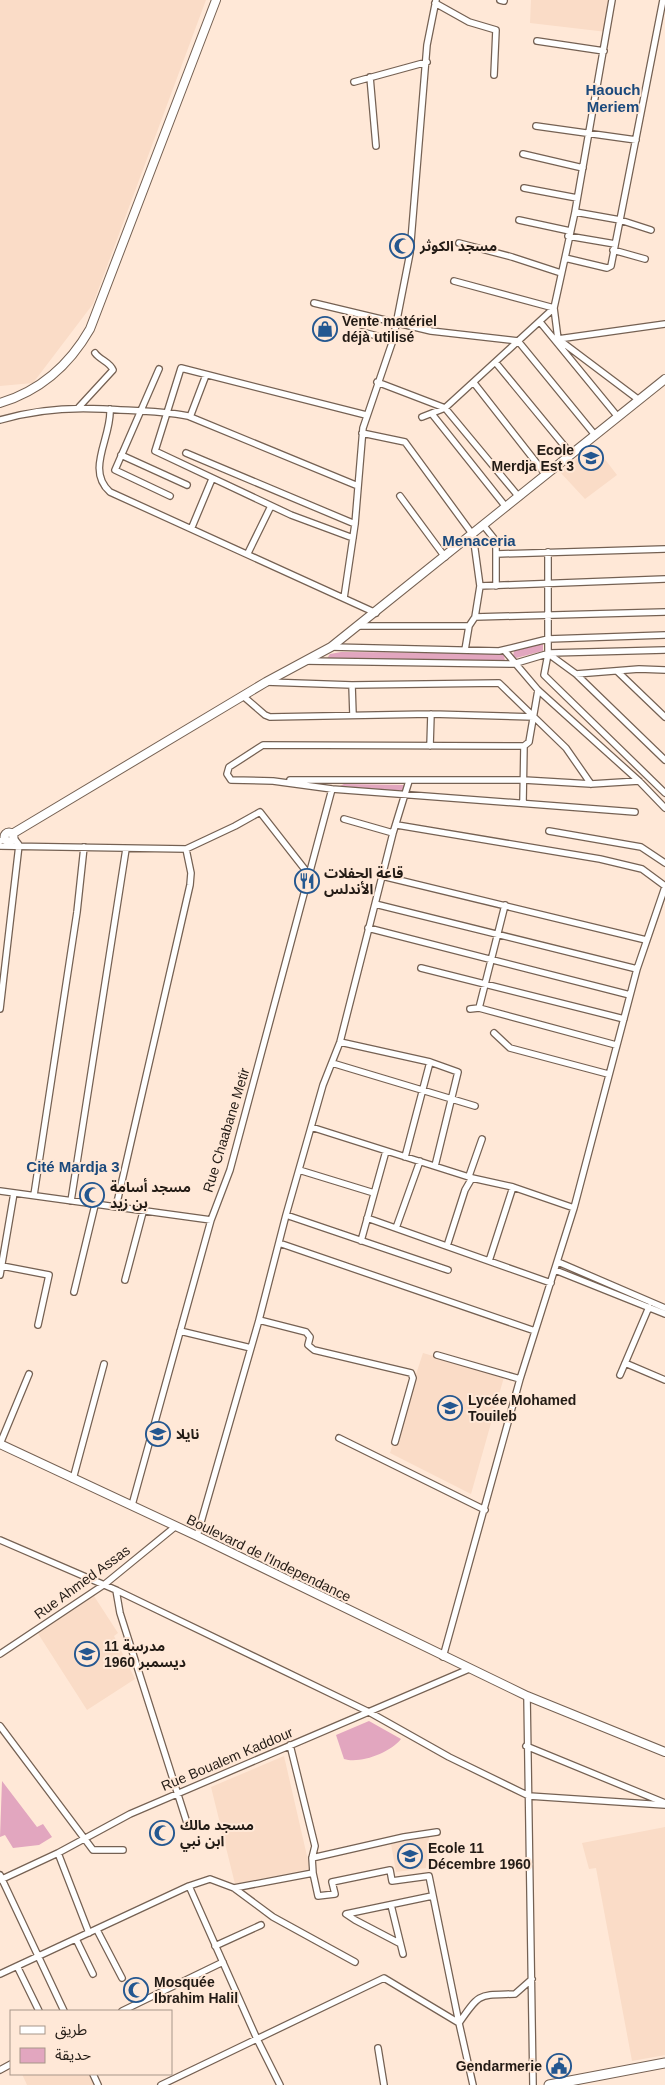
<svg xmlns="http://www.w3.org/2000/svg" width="665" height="2085" font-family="Arial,'Noto Sans Arabic',sans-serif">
  <rect width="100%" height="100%" fill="#ffe8d7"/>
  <path fill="#fadcc7" d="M 0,0 L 206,0 L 93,304 L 33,383 L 0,386 Z
    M 531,0 L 611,0 L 607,32 L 530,23 Z
    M 594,445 L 617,475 L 585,499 L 560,472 Z
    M 423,1353 L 504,1377 L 471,1494 L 390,1453 Z
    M 94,1596 L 118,1633 L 114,1636 L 135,1679 L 87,1710 L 37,1632 Z
    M 284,1756 L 310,1869 L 235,1884 L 211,1787 Z
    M 665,1827 L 665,2055 L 632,2061 L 596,1868 L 589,1869 L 582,1843 Z
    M 429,1837 L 426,1868 L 396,1872 L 391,1844 Z
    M 22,2074 L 89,2074 L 95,2085 L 27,2085 Z"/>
  <path fill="#e2a6bf" d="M 540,644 L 543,644 L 543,651 L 516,658 L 513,656 L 514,651 Z
    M 341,652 L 498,653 L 504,655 L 505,661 L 327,662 L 326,660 L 330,654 Z
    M 344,784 L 406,785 L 405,791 L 340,786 Z
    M 369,1721 L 401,1739 C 390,1753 360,1764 344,1759 L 336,1735 Z
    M 2,1781 L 37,1827 L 43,1824 L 52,1837 L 39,1845 L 13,1848 L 5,1835 L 0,1837 Z"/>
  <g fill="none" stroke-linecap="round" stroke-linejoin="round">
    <defs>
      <path id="minor" d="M 500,0 L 504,1
        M 435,3 L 469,22 L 496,30 L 494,75
        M 537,41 L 604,51
        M 370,77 L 376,146
        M 354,82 L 427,62
        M 536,126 L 636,140
        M 523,154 L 583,168
        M 524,188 L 577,198
        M 575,212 L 620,220 L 651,230
        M 519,220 L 570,231
        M 568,236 L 615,244
        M 459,243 L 512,257 L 561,273
        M 613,250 L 645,259
        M 565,258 L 607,268 L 611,266 L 663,0
        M 454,281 L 554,308 L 575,212 L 612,0
        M 314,303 L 431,331 L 518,341 L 595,435
        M 540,322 L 618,417
        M 362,332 L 393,340
        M 558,339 L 665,324
        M 496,363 L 571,454
        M 159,369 L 115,470 L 170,496
        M 377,382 L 445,408 L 519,497
        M 474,383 L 546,475
        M 79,407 L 113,370 C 110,362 100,360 95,353
        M 110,409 C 112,437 85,470 110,492 L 376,613
        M 432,414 L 506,507
        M 190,417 L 206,375
        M 422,417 L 445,408 L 554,308 L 558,339 L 639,400
        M 0,420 C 34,410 68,407 103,409 C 133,411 158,410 188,416 L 358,486
        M 362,433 L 405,442 L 473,535 L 480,586
        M 186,453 L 355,524
        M 121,455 L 187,485
        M 400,496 L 445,557
        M 484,526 L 496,541 L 496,586
        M 192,527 L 212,479
        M 353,538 L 291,515 L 155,451 L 181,368 L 366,415
        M 548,552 L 548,654 L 544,675 L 665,793
        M 248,553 L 271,506
        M 497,554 L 665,549
        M 344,598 L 355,524 L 363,428 L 393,340 L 410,253 L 427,45 L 436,0
        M 475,617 L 665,612
        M 358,626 L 469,626
        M 331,647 L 499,651 L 548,639 L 665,635
        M 465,650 L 469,626 L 475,617 L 480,586 L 665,579
        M 504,650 L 538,690 L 639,781 L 665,808
        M 550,655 L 576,674 L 665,760
        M 305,661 L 513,664 L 550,653 L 665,650
        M 617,671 L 665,717
        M 576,674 L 639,669 L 665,670
        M 266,682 L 352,685 L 499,683 L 566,748 L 591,784
        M 352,685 L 353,715
        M 243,696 L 265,715 L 270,717 L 431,714 L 534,717
        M 430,746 L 431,714
        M 524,746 L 263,745 L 229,767 L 227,774 L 231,780 L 273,781 L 332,789 L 635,812
        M 290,780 L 524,780 L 591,784 L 639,781
        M 523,802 L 524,746 L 529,742 L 538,690
        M 344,819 L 393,833
        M 397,825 L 600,859 L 642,869 L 665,886
        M 549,831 L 641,847 L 665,863
        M 0,841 L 6,839
        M 0,846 L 186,849 L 235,826 L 260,812 L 310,876
        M 382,876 L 646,940
        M 375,904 L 637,969
        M 368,928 L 630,995
        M 421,968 L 624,1019
        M 479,1008 L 505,905
        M 0,1009 L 19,845 L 13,837
        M 470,1009 L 479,1008 L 616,1045
        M 494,1033 L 510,1048 L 608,1074
        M 340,1042 L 430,1062 L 458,1072 L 435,1166
        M 332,1063 L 475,1106
        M 311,1127 L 472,1178 L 513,1187 L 574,1208
        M 405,1157 L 430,1062
        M 299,1170 L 374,1193
        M 469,1176 L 482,1139
        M 0,1191 L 211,1220
        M 34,1195 L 77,912 L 84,847
        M 71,1201 L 126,849
        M 116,1207 L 190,885 L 191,873 L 186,849
        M 286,1215 L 448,1270
        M 367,1218 L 551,1283
        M 396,1228 L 420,1161
        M 361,1241 L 386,1151
        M 279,1243 L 535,1331
        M 447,1246 L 465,1190 L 472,1178
        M 489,1261 L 513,1187
        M 558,1262 L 665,1308
        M 2,1266 L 49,1275 L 38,1325
        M 555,1270 L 665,1314
        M 0,1275 L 14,1193
        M 125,1280 L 143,1212
        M 74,1292 L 95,1205
        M 259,1320 L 306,1332 L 310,1337 L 308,1345 L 314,1350 L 411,1373 L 413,1378 L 395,1442
        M 180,1331 L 251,1348
        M 437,1355 L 520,1379
        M 625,1363 L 665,1380
        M 620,1375 L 649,1307
        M 339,1438 L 485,1510
        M 0,1444 L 29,1374
        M 73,1479 L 104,1364
        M 132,1505 L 211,1220 L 230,1170 L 332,789
        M 197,1536 L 259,1320 L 286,1215 L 323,1085 L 340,1042 L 393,833 L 409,781
        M 0,1540 L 116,1590 L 369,1712 L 449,1757 L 529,1796 L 665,1805
        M 116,1590 L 120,1613 L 187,1823
        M 0,1654 L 105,1584 L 176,1526
        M 443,1657 L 520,1379 L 574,1208 L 637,969 L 665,887
        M 527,1696 L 533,2085
        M 0,1726 L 93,1850 L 123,1850
        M 526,1746 L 665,1803
        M 58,1853 L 89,1933
        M 312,1858 L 404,1837 L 437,1832
        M 313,1873 L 318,1896 L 335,1894 L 332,1882 L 390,1870 L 392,1881 L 429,1876 L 459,2023
        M 0,1875 L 64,2011
        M 0,1880 L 58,1853 L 130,1814 L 469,1669
        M 189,1886 L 257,2039 L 280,2085
        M 234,1888 L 313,1873 L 312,1858 L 315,1846 L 290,1745
        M 391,1905 L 403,1954
        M 97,1930 L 122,1978
        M 76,1939 L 93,1974
        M 399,1943 L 355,1920 L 346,1914 L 432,1896
        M 215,1946 L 261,1925
        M 17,1966 L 39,2011
        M 0,1974 L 189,1886 L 210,1879 L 234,1888 L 273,1917 L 355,1962
        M 122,2011 L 223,1962
        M 378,2048 L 384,2085
        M 0,2070 L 11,2064
        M 93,2074 L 98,2085
        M 161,2085 L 384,1978 L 459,2023
        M 473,2085 L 459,2023 C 480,1992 479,1995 515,1994 L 532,1979"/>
      <path id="tertiary" d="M 0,403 C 40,391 70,364 90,329 L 216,0
        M4.5 837a4.5 4.5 0 1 1 9 0a4.5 4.5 0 1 1-9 0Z
        M 12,834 L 266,682 L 331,647 L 665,379
        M 0,1444 L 197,1536 L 527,1696 L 665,1752"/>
      <path id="secondary" d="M 549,2085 L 665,2063"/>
    </defs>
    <use href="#minor" stroke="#756153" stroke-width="8"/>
    <use href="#tertiary" stroke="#756153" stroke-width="10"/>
    <use href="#secondary" stroke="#756153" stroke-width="11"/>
    <use href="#minor" stroke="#fff" stroke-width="5.5"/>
    <use href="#tertiary" stroke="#fff" stroke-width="8"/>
    <use href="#secondary" stroke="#fff" stroke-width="9"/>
  </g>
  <defs>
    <symbol id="mosque-ring" viewBox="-11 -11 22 22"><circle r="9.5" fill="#ffe8d7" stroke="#245790" stroke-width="1.5"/><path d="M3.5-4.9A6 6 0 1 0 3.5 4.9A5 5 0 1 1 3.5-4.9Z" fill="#245790"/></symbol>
    <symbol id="shop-ring" viewBox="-11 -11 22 22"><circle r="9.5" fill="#ffe8d7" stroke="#245790" stroke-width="1.5"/><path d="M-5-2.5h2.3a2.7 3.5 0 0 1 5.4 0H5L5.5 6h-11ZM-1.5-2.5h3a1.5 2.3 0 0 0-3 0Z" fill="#245790"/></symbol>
    <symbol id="school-ring" viewBox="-11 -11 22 22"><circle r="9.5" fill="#ffe8d7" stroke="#245790" stroke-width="1.5"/><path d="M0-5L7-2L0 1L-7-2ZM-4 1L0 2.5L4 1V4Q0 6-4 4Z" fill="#245790"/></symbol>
    <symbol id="restaurant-ring" viewBox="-11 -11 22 22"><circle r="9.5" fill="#ffe8d7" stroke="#245790" stroke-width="1.5"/><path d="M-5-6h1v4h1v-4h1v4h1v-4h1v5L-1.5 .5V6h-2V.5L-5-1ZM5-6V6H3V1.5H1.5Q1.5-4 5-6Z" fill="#245790"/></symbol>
    <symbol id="civic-ring" viewBox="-11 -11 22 22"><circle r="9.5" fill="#ffe8d7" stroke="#245790" stroke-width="1.5"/><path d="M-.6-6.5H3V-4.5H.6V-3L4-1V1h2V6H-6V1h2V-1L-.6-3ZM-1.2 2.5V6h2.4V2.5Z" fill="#245790"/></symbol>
  </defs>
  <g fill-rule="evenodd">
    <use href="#mosque-ring" x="388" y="232" width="28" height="28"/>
    <use href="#shop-ring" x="311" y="315" width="28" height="28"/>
    <use href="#school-ring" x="577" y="444" width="28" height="28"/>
    <use href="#restaurant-ring" x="293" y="867" width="28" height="28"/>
    <use href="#mosque-ring" x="78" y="1181" width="28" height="28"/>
    <use href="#school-ring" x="436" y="1394" width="28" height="28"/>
    <use href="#school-ring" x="144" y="1420" width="28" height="28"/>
    <use href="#school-ring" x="73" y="1640" width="28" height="28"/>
    <use href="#mosque-ring" x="148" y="1819" width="28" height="28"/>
    <use href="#school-ring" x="396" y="1842" width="28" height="28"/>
    <use href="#mosque-ring" x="122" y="1976" width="28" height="28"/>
    <use href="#civic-ring" x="545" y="2052" width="28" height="28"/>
  </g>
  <g text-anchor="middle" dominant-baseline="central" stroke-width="4" stroke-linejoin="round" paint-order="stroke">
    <g font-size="14" font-weight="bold" fill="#231b15" stroke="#ffe8d7" text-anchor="start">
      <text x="420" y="246">مسجد الكوثر</text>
      <text x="342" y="321">Vente matériel<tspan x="342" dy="16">déjà utilisé</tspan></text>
      <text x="574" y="450" text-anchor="end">Ecole<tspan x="574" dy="16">Merdja Est 3</tspan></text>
      <text x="324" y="873">قاعة الحفلات<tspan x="324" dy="16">الأندلس</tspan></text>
      <text x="110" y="1187">مسجد أسامة<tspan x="110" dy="16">بن زيد</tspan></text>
      <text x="468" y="1400">Lycée Mohamed<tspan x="468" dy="16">Touileb</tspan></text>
      <text x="176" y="1434">نايلا</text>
      <text x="104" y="1646">مدرسة 11<tspan x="104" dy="16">ديسمبر 1960</tspan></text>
      <text x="180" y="1825">مسجد مالك<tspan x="180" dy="16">ابن نبي</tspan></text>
      <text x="428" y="1848">Ecole 11<tspan x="428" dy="16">Décembre 1960</tspan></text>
      <text x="154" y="1982">Mosquée<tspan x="154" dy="16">Ibrahim Halil</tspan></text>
      <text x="542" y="2066" text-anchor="end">Gendarmerie</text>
    </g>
    <g font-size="14" fill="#231b15" stroke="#ffe8d7">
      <text transform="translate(226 1130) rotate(-73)">Rue Chaabane Metir</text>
      <text transform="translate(269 1558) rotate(26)">Boulevard de l'Independance</text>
      <text transform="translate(82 1582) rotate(-36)">Rue Ahmed Assas</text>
      <text transform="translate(227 1759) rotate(-23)">Rue Boualem Kaddour</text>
    </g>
    <g font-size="15" font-weight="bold" fill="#1b497c" stroke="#ffe8d7">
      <text x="613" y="89">Haouch<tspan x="613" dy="17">Meriem</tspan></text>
      <text x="479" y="540">Menaceria</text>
      <text x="73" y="1166">Cité Mardja 3</text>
    </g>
  </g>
  <rect x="10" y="2010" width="162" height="65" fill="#ffe8d7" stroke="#a79689"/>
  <rect x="20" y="2026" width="25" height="8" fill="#ffffff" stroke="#a79689"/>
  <text x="55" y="2035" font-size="15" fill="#231b15">طريق</text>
  <rect x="20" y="2048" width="25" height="15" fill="#e2a6bf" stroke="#a79689"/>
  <text x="55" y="2060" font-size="15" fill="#231b15">حديقة</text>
</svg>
